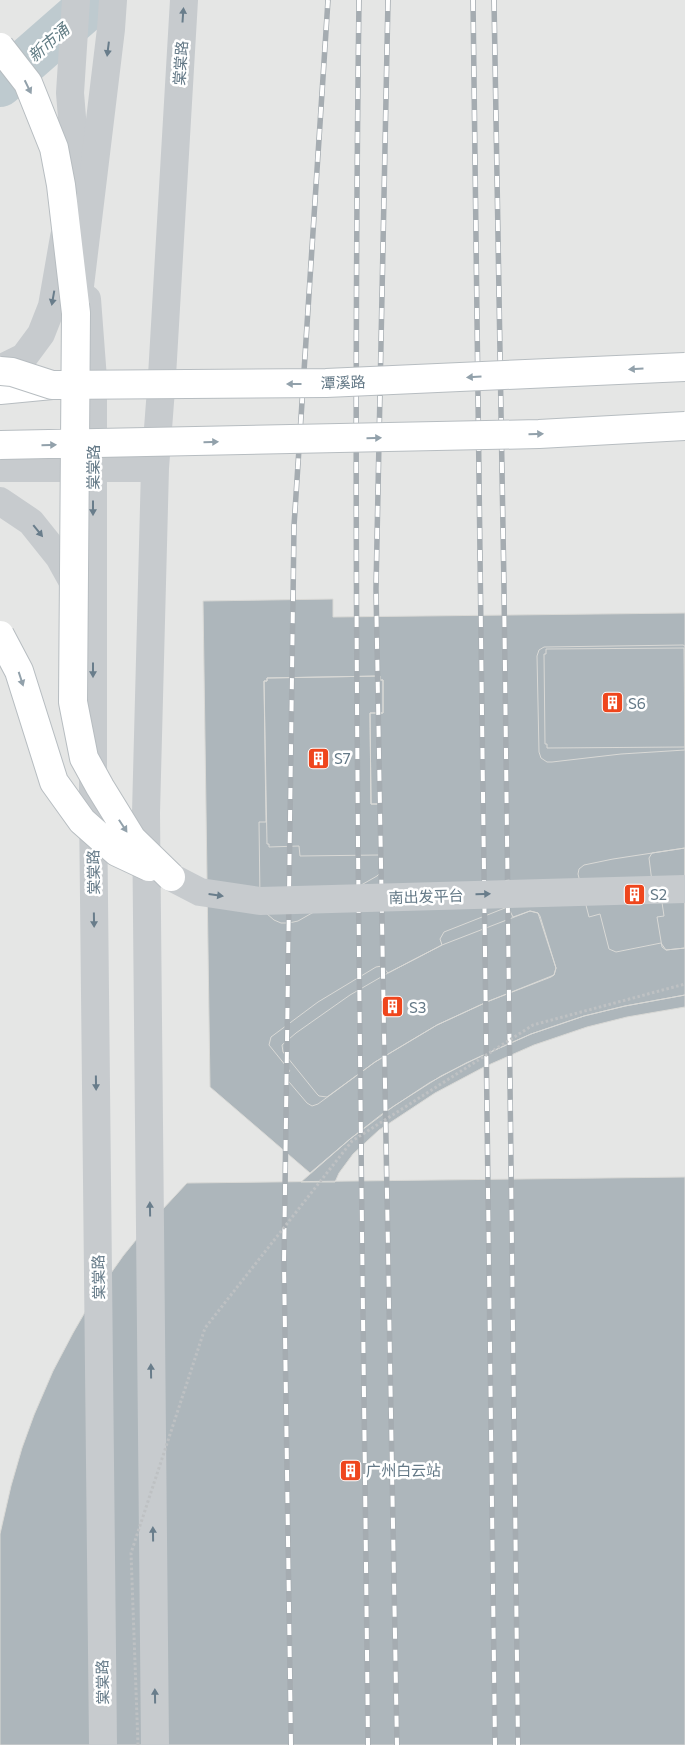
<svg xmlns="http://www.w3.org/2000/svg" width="685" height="1745" font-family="Commissioner,'Noto Sans SC',sans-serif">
  <rect width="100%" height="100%" fill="#f7f7f4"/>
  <path fill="#e5e6e5" d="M 0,0 L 685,0 L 685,1745 L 0,1745 Z"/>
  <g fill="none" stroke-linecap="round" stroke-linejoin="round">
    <path stroke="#becacf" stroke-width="46" d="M 0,84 L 96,0"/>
  </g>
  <path fill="#adb6bb" stroke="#d9d9d6" d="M 333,599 L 333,617 L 685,613 L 685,995 L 625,1006 L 584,1016 L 531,1034 L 479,1057 L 441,1076 L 394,1106 L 350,1139 L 310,1173 L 210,1087 L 203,601 Z
    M 683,645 L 685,646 L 685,750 L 621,754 L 552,762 L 547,762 L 541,758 L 539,752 L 537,656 L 539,650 L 544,647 Z
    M 684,648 L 685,747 L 547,748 L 547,744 L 545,744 L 544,654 L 546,654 L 546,649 Z
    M 380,676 L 380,680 L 383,680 L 383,713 L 370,713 L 371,804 L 381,804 L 381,852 L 379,852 L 379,855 L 300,856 L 299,846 L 269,847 L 269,844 L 267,844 L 264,681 L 267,681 L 267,678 Z
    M 380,676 L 380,680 L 383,680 L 383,713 L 370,713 L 371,804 L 381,804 L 381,872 L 377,876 L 298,921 L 289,923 L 281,923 L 274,920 L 266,913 L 260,899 L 259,822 L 266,822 L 264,681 L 267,681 L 267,678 Z
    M 685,848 L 685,948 L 666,950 L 662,947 L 657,917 L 664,916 L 660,889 L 653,890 L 649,858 L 652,853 Z
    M 685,848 L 685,948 L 666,950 L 661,943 L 616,952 L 609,949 L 600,914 L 589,917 L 578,874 L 579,869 L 584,865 L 613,859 Z
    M 505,908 L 510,911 L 513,917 L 530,911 L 538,913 L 556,968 L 554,975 L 489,1001 L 437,1025 L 375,1062 L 318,1104 L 312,1106 L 307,1103 L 284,1076 L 290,1071 L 269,1045 L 271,1037 L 318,1002 L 376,967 L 382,966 L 388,973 L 442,945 L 440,939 L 444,932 Z
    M 530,911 L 538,913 L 540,916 L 556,968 L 554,975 L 551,977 L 489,1001 L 437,1025 L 375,1062 L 327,1097 L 319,1096 L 317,1094 L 283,1052 L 282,1045 L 296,1033 L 350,995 L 388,973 L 442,945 Z
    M 685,995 L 685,1007 L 627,1017 L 587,1027 L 534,1045 L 484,1067 L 435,1093 L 379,1130 L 353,1154 L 339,1173 L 335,1182 L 301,1182 L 350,1139 L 382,1114 L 429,1083 L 466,1063 L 531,1034 L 584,1016 L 625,1006 Z
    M 685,1177 L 685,1745 L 0,1745 L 0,1534 L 11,1486 L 22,1448 L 34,1415 L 53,1371 L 73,1333 L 92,1300 L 123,1256 L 149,1224 L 187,1183 Z"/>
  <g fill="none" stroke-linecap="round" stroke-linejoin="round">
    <defs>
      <path id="secondary" d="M 0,390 L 52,385"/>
    </defs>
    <use href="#secondary" stroke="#b7bdc1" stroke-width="30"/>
    <path stroke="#c7cbce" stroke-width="28" d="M 76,0 L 70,93 L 81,227
      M 87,299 L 93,379 L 93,804 L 103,1745
      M 0,369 L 24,357 L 41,334 L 52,306 L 64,237
      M 0,468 L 155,468
      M 0,501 L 31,522 L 59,557 L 79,593
      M 155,1745 L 146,813 L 155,468 L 162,376 L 184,0"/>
    <use href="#secondary" stroke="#fff" stroke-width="28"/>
    <defs>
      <path id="rail" d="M 359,0 C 351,582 362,1163 368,1745
        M 388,0 L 376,589 L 397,1745
        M 473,0 L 495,1745
        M 494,0 L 504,588 L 518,1745
        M 291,1745 L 284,1264 L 294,526 L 328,0"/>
    </defs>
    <use href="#rail" stroke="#a5acb1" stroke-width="5.5"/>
    <use href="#rail" stroke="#fff" stroke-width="4" stroke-dasharray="11" stroke-linecap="butt"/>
    <defs>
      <path id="secondary-bridge" d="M 0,47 L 28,83 L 54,148 L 61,185 L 76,313 L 73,702 L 84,758 L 100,787 L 132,839 L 171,877
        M 0,371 L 12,372 L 52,385 L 326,383 L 685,367
        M 0,445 L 539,434 L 685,426
        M 0,635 L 19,671 L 54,782 L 82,821 L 117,852 L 149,867"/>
    </defs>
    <use href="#secondary-bridge" stroke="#b7bdc1" stroke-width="30" stroke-linecap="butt"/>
    <path stroke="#bec1c3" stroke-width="3" stroke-dasharray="2.5 2.5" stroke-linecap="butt" d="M 138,1745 L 131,1553 L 205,1328 L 352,1141 L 533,1025 L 685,984"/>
    <path stroke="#c7cbce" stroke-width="28" d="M 79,294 L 111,29 L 113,0
      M 171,877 L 200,892 L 260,901 L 685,889"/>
    <use href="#secondary-bridge" stroke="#fff" stroke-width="28"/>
  </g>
  <defs><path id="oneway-solid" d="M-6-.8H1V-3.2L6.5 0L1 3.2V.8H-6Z" transform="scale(1.25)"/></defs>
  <g fill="#697d8b">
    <use href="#oneway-solid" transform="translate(183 15) rotate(-86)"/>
    <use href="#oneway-solid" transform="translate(108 49) rotate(97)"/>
    <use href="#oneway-solid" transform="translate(53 298) rotate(100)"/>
    <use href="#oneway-solid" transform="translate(93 508) rotate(90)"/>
    <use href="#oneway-solid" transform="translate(38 531) rotate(51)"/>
    <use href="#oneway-solid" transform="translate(93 670) rotate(90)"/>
    <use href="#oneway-solid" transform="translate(483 894) rotate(-2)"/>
    <use href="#oneway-solid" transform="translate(216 895) rotate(8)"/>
    <use href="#oneway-solid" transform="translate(94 920) rotate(89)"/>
    <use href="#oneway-solid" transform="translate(96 1083) rotate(89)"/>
    <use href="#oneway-solid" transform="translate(150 1209) rotate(-91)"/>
    <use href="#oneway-solid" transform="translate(151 1371) rotate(-91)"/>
    <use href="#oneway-solid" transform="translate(153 1534) rotate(-91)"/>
    <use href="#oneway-solid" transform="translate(155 1696) rotate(-91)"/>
  </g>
  <g fill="#92a1ab">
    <use href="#oneway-solid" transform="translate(28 87) rotate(64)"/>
    <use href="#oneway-solid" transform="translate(636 369) rotate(177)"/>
    <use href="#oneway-solid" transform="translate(474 377) rotate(177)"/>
    <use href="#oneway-solid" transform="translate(294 384) rotate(180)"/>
    <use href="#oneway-solid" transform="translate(536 434) rotate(-2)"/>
    <use href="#oneway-solid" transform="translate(374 438) rotate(-1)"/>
    <use href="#oneway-solid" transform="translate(211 442) rotate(-1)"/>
    <use href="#oneway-solid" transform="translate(49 445) rotate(-1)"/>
    <use href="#oneway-solid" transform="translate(21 679) rotate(72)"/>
    <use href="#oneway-solid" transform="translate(123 826) rotate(57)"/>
  </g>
  <defs>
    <symbol id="building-square" viewBox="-11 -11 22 22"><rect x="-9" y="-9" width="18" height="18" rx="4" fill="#ef461d" stroke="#fff"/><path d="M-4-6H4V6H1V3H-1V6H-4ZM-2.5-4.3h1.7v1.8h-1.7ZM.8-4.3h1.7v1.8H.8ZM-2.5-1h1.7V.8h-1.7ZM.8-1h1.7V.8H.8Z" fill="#fff"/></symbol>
  </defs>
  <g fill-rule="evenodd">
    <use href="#building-square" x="600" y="690" width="25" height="25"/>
    <use href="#building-square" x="306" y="746" width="25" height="25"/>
    <use href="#building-square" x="622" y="882" width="25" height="25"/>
    <use href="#building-square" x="380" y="994" width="25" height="25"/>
    <use href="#building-square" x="338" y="1458" width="25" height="25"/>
  </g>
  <g text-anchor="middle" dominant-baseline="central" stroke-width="5" stroke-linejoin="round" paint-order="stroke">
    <g font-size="15" fill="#647987" stroke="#fff">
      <text transform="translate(180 63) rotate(-86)">棠棠路</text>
      <text transform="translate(343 382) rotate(-2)">潭溪路</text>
      <text transform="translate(93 467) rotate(-90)">棠棠路</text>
      <text transform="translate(93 872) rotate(-91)">棠棠路</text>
      <text transform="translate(426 896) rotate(-2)">南出发平台</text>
      <text transform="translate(98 1277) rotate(-91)">棠棠路</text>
      <text transform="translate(102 1682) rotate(-91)">棠棠路</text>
    </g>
    <g font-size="15" fill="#647987" stroke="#fff" text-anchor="start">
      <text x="628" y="703">S6</text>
      <text x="334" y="758">S7</text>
      <text x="650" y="894">S2</text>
      <text x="409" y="1007">S3</text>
      <text x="366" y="1470">广州白云站</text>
    </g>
    <g font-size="16" font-style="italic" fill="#607b83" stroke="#fff">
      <text transform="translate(48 42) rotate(-41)">新市涌</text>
    </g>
  </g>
</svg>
